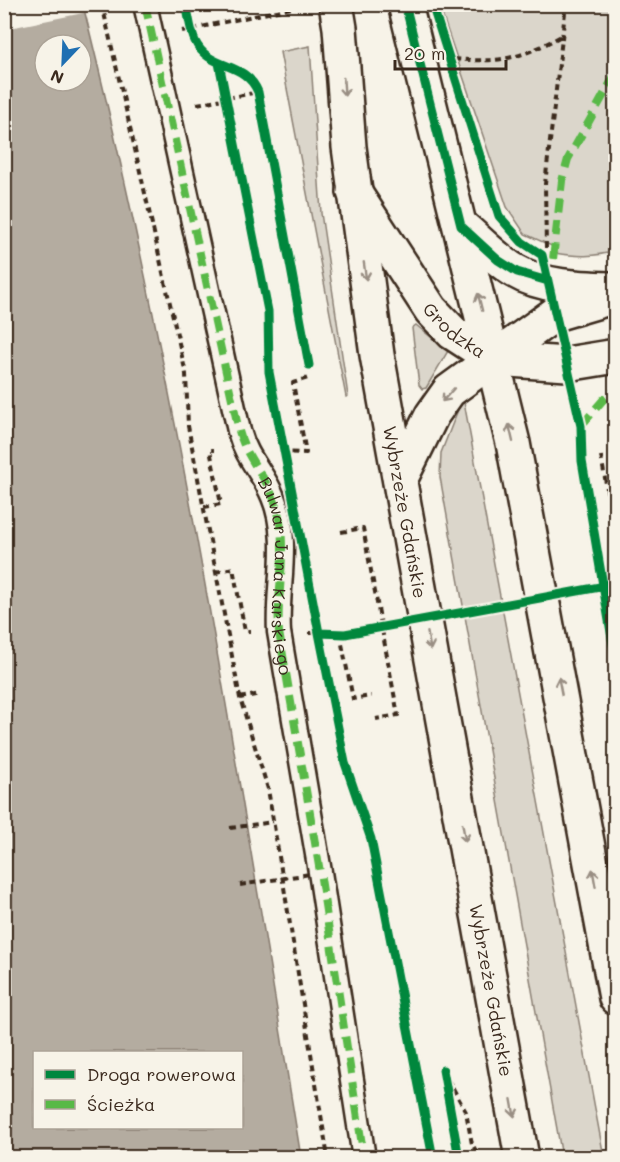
<svg xmlns="http://www.w3.org/2000/svg" width="620" height="1162" font-family="Mali,sans-serif">
  <rect width="100%" height="100%" fill="#f7f3e8"/>
  <filter id="ink" filterUnits="userSpaceOnUse"><feTurbulence type="fractalNoise" baseFrequency=".0167" numOctaves="2"/><feDisplacementMap in="SourceGraphic" scale="12" xChannelSelector="R" yChannelSelector="G"/><feConvolveMatrix kernelMatrix="1 2 1 2 8 2 1 2 1" color-interpolation-filters="sRGB"/></filter>
  <g filter="url(#ink)">
    <path fill="#dbd6cb" stroke="#8b8074" stroke-width="1.5" d="M 439,5 L 615,5 L 615,251 C 594,257 577,257 555,253 L 554,247 L 525,234 L 507,207 Z
      M 310,46 L 321,213 L 348,396 L 346,397 L 280,52 Z
      M 416,325 L 448,351 L 426,388 L 422,389 L 419,385 L 412,328 Z
      M 461,402 L 464,402 L 604,1157 L 562,1157 L 440,477 L 441,453 Z"/>
    <path fill="#b4aca0" stroke="#84786c" stroke-width="1.5" fill-rule="evenodd" d="M 5,5 L 83,5 C 178,384 238,772 301,1157 L 5,1158 ZM 45,45 L 81,45 L 81,81 L 45,81 ZM 34,1052 L 242,1052 L 242,1128 L 34,1128 Z"/>
    <path fill="#f7f3e8" d="M 87,4 L 88,12 L 5,29 L 5,5 Z"/>
    <g fill="none" stroke-linecap="round" stroke-linejoin="round">
      <defs>
        <g id="pedestrian">
          <path id="s1" d="M 145,4 L 239,431 C 247,460 263,472 273,497 C 291,540 276,588 279,632 L 320,872 L 364,1158"/>
        </g>
        <g id="secondary">
          <path id="s2" d="M 354,192 L 431,310 L 453,333 L 493,359 L 567,364 L 616,356"/>
          <path d="M 461,226 C 479,241 495,259 515,271 C 542,287 581,288 612,289"/>
          <path d="M 400,480 L 432,415 L 449,391 L 555,314 L 616,296"/>
        </g>
        <g id="primary">
          <path id="s3" d="M 336,4 L 340,28 L 349,147 L 377,355 L 522,1158"/>
          <path d="M 405,4 L 513,443 L 616,998"/>
        </g>
      </defs>
      <use href="#pedestrian" stroke="#3b2a1e" stroke-width="27"/>
      <use href="#secondary" stroke="#3b2a1e" stroke-width="38"/>
      <use href="#primary" stroke="#3b2a1e" stroke-width="38"/>
      <path stroke="#3b2a1e" stroke-width="4" stroke-dasharray="6 4.5" stroke-linecap="butt" d="M 102,4 L 186,374 L 188,426 L 240,698 L 268,789 L 328,1158
        M 182,31 L 301,6
        M 454,59 C 500,63 520,59 561,36
        M 197,104 L 258,92
        M 546,248 L 545,184 L 566,4
        M 281,452 L 306,453 L 293,383 L 311,377
        M 601,456 L 616,539
        M 204,507 L 221,504 L 210,450 L 214,450
        M 341,532 L 363,528 L 398,715 L 376,719
        M 216,572 L 233,568 L 245,631 L 250,631
        M 309,633 L 319,633
        M 340,634 L 353,699 L 371,696
        M 240,698 L 260,694
        M 230,828 L 273,822
        M 443,1070 L 466,1112 L 472,1144 L 480,1158"/>
      <use href="#pedestrian" stroke="#f7f3e8" stroke-width="22"/>
      <use href="#secondary" stroke="#f7f3e8" stroke-width="33"/>
      <use href="#primary" stroke="#f7f3e8" stroke-width="33"/>
      <path stroke="#3b2a1e" stroke-width="4" stroke-dasharray="6 4.5" stroke-linecap="butt" d="M 240,885 L 310,874"/>
      <path stroke="#58b947" stroke-width="8" stroke-dasharray="15 8" stroke-linecap="butt" d="M 145,4 L 239,431 C 247,460 263,472 273,497 C 291,540 276,588 279,632 L 320,872 L 364,1158
        M 553,259 L 562,181 L 568,159 L 616,73
        M 581,426 L 603,400 L 616,390"/>
      <defs>
        <path id="cycleway" d="M 186,4 C 189,16 190,30 195,41 C 209,71 245,60 258,92 L 309,365
          M 405,4 L 461,226 L 498,260 L 517,272 L 548,281
          M 432,4 L 499,216 L 522,242 L 542,255 L 581,426 L 582,461 L 616,662
          M 219,63 L 268,311 L 269,372 L 319,633 L 345,763 L 371,839 L 433,1158
          M 319,633 L 345,634 L 616,584
          M 443,1070 L 459,1158"/>
      </defs>
      <use href="#cycleway" stroke="#f7f3e8" stroke-width="13"/>
      <use href="#cycleway" stroke="#00873e" stroke-width="9"/>
    </g>
    <defs><path id="oneway-shaft" d="M-6 0H5M1.5-3L5.5 0L1.5 3" fill="none" stroke-width="1.6" stroke-linecap="round" stroke-linejoin="round" transform="scale(1.5)"/></defs>
    <g stroke="#998e83">
      <use href="#oneway-shaft" transform="translate(344 87) rotate(86)"/>
      <use href="#oneway-shaft" transform="translate(365 271) rotate(82)"/>
      <use href="#oneway-shaft" transform="translate(480 302) rotate(-104)"/>
      <use href="#oneway-shaft" transform="translate(448 395) rotate(132)"/>
      <use href="#oneway-shaft" transform="translate(511 433) rotate(-103)"/>
      <use href="#oneway-shaft" transform="translate(429 641) rotate(80)"/>
      <use href="#oneway-shaft" transform="translate(560 686) rotate(-101)"/>
      <use href="#oneway-shaft" transform="translate(464 833) rotate(80)"/>
      <use href="#oneway-shaft" transform="translate(594 878) rotate(-100)"/>
      <use href="#oneway-shaft" transform="translate(513 1108) rotate(80)"/>
    </g>
  </g>
  <g text-anchor="middle" dominant-baseline="central" stroke-width="4.5" stroke-linejoin="round" paint-order="stroke">
    <g font-size="18" fill="#3b2a1e" stroke="#f7f3e8">
      <text stroke="none"><textPath href="#s2" startOffset="172">Grodzka</textPath></text>
      <text stroke="none"><textPath href="#s3" startOffset="513">Wybrzeże Gdańskie</textPath></text>
      <text stroke="none"><textPath href="#s1" startOffset="591">Bulwar Jana Karskiego</textPath></text>
      <text stroke="none"><textPath href="#s3" startOffset="999">Wybrzeże Gdańskie</textPath></text>
    </g>
  </g>
  <rect width="620" height="1162" fill="none" stroke="#f7f3e8" stroke-width="24"/>
  <rect x="12" y="12" width="596" height="1138" fill="none" stroke="#3b2a1e" stroke-width="2" filter="url(#ink)"/>
  <rect x="33" y="1051" width="210" height="78" fill="#f7f3e8" stroke="#aca397" stroke-width="1.5"/>
  <rect x="45" y="1070" width="30" height="9" fill="#00873e" stroke="#aca397" stroke-width="1.5"/>
  <text x="87" y="1081" font-size="18" fill="#3b2a1e">Droga rowerowa</text>
  <rect x="45" y="1100" width="30" height="9" fill="#58b947" stroke="#aca397" stroke-width="1.5"/>
  <text x="87" y="1111" font-size="18" fill="#3b2a1e">Ścieżka</text>
  <g transform="translate(63 63) rotate(203)"><circle r="28" fill="#f7f3e8" stroke="#aca397" stroke-width="1.5"/>
  <path d="M0-4.5L10 22L0 15L-10 22Z" fill="#1f6fb2"/>
  <text y="-9" font-size="16" font-weight="bold" text-anchor="middle" fill="#3b2a1e">N</text>
  </g>
  <path d="M395 60v9h111v-9" fill="none" stroke="#3b2a1e" stroke-width="3"/>
  <text x="404" y="60" font-size="18" fill="#3b2a1e" stroke="#f7f3e8" stroke-width="4.5" paint-order="stroke">20 m</text>
</svg>
